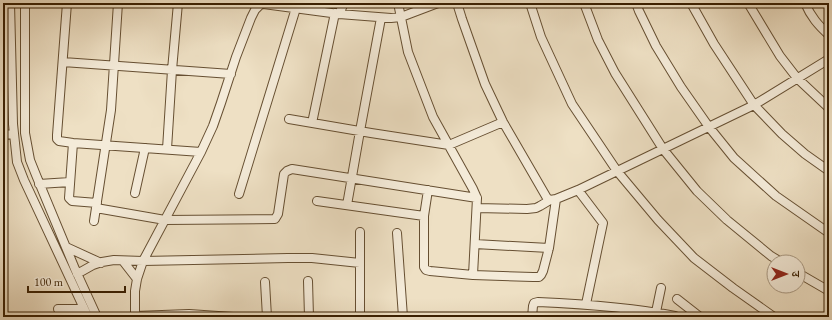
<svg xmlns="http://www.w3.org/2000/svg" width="832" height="320" font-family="'EB Garamond','Noto Serif Devanagari',serif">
  <rect width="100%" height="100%" fill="#eee0c4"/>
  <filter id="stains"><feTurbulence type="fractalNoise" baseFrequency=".005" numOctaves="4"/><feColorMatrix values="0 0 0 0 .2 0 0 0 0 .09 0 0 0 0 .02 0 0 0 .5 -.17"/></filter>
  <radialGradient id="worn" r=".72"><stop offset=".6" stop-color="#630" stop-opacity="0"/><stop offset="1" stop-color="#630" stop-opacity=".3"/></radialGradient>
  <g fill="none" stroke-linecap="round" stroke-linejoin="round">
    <defs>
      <path id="minor" d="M 10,3 L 13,124 L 17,162 L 24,180 L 88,317
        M 25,3 L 25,133 L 30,160 L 36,175 L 75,269 L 97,317
        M 67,3 L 57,135 L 57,139 L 59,141 L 73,143 L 201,152
        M 256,3 L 339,14 L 391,18 L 401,17 L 438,3
        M 398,3 L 408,52 L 433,117 L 473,189 L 477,198 L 473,275
        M 457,3 L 462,19 L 485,84 L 503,122 L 547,198 L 550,200
        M 530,3 L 541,37 L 572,104 L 617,171 L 658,220 L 694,258 L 733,288 L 774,317
        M 584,3 L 598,40 L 615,73 L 663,149 L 697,191 L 727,220 L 771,256 L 781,262
        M 636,3 L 639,11 L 656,46 L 681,87 L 709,127 L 734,158 L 776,196 L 829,233
        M 691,3 L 714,44 L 754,105 L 782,134 L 805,154 L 829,171
        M 748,3 L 780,56 L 797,78 L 829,108
        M 805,3 C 811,17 818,25 829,35
        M 339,14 L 344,3
        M 63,62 L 231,74
        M 289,119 L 371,133 L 449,145 L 503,122
        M 312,123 L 335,13
        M 3,135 L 14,134
        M 73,143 L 69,198 L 72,201 L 97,203
        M 167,149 L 172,70 L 178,3
        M 39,184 L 70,182
        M 428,190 L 424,216 L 424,267 L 426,270 L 430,271 L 473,275 L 533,277 L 539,277 L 541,275 L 543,271 L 549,248 L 556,199
        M 578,190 L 603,223 L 586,304
        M 135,193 L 145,148
        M 239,194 L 296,8
        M 317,201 L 424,216
        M 347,205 L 360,131 L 381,18
        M 96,208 L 165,220 L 275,219 L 278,214 L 284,174 L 287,171 L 292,169 L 477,198
        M 477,208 L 527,209 L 536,208 L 540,206 L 550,200 L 556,199 L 578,190 L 754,105 L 829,59
        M 94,221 L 111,110 L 118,3
        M 360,232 L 360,317
        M 397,233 L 403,317
        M 475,244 L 549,248
        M 66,247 L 101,263
        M 123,261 L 137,279
        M 798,273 L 829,291
        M 77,274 L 93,265 L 102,262 L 114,260 L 143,261 L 288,258 L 312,258 L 360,263
        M 308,281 L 309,317
        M 265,282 L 267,317
        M 677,299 L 700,317
        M 58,309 L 84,309
        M 656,312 L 661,288
        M 135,316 L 189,314 L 233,317
        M 135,317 L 135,291 L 137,279 L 143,261 L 201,152 L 213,126 L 221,103 L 236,57 L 251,18 L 255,10 L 262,3
        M 532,317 L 533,306 L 534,303 L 538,302 C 584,304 630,307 675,316"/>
    </defs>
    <use href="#minor" stroke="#664f32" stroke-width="10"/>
    <use href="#minor" stroke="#f4ebd9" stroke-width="8"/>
  </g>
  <rect width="832" height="320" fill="none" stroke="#eee0c4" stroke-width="16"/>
  <rect x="4" y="4" width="824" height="312" fill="none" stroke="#391f01" stroke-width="2"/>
  <rect x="8" y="8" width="816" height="304" fill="none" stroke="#391f01"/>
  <g transform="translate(786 274) rotate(90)"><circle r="19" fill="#f4ebd9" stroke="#a99983"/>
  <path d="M0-3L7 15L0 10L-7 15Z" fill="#8f2418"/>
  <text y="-6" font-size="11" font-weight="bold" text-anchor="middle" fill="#391f01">उ</text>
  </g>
  <path d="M28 286v6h97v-6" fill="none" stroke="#391f01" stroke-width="2"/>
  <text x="34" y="286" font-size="12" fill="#391f01" stroke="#f4ebd9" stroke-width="3" paint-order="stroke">100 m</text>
  <rect width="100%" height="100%" filter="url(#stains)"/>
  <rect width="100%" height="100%" fill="url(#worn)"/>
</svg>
